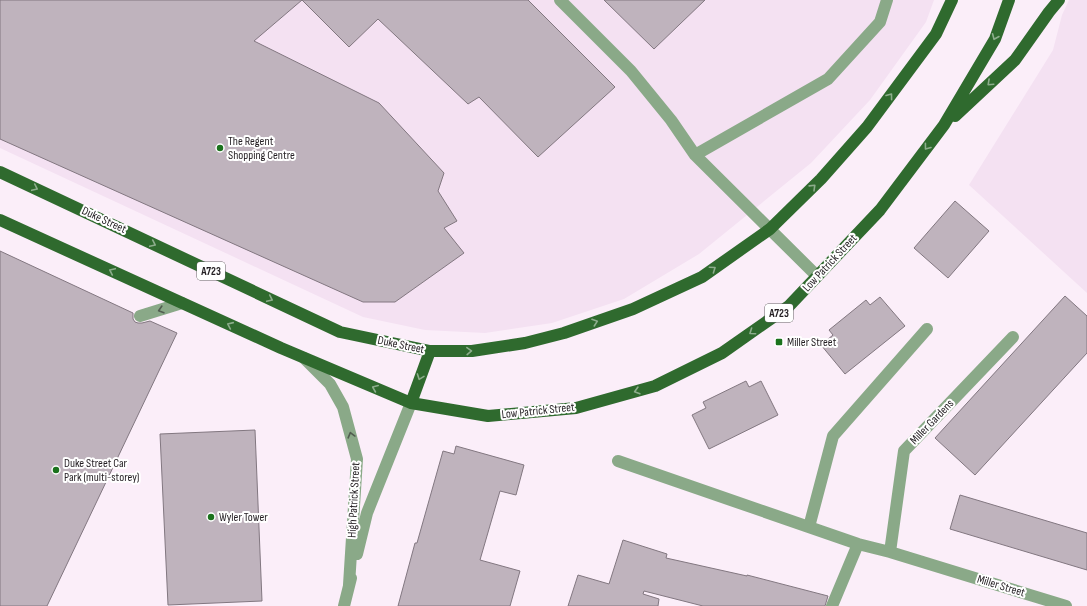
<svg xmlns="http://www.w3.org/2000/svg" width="1087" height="606" font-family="'Sofia Sans Condensed',sans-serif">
  <rect width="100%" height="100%" fill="#fbeef9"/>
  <path fill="#f4e1f2" d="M 0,0 L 934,0 L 926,22 L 870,100 L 811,163 L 699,254 L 624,299 L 552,323 L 485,333 L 425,330 L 363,317 L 0,148 Z
    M 1069,0 L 1087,0 L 1087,293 L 969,185 L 1053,50 L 1062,15 Z"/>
  <path fill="#bfb3bd" stroke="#827780" d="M 0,0 L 528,0 L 615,87 L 538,157 L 479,97 L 468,104 L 378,19 L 349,47 L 302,0 L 254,41 L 379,103 L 444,173 L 438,191 L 457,221 L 444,228 L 464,253 L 395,302 L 363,302 L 0,139 Z
    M 604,0 L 705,0 L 654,49 Z
    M 955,201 L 989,231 L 948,278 L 914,248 Z
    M 0,251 L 133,313 L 133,319 L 135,322 L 138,323 L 142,323 L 150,321 L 177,333 L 47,606 L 0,606 Z
    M 1065,296 L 1087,316 L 1087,353 L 975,475 L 935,438 Z
    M 880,297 L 905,326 L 845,374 L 821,345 L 833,335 L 829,330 L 866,300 L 870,305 Z
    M 746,381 L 749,387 L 761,381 L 778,415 L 709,449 L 692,415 L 706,408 L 703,402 Z
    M 255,430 L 262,601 L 168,605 L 160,434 Z
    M 456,446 L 524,465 L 516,495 L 500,491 L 480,560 L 520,571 L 510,606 L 398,606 L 415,543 L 417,543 L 443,451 L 454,454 Z
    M 960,495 L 1087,533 L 1087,570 L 950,529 Z
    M 623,540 L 667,554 L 666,558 L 747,576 L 747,575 L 828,596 L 825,606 L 703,606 L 644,591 L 643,594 L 659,599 L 658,606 L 568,606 L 578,575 L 609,584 Z"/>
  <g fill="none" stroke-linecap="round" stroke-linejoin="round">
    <path stroke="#8aa988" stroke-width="12" d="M 560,0 L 631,71 L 671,120 L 695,155 L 817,276
      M 695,155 L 828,79 L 880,22 L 887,0
      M 140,316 L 182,303
      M 304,358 L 330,384 L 343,407 L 357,459 L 349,585
      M 618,461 L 858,544 L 890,552 L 1066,606
      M 809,527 L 833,436 L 927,329
      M 890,552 L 904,451 L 1013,337
      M 357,554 L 367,513 L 411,403
      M 344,606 L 351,578
      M 832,606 L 858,544"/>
    <path stroke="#2f6a2e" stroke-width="12" d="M 955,116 L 1015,60 L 1049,12 L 1059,0
      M 0,172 L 340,332 L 430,351 L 472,351 L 525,343 L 564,333 L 633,309 L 702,277 L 770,229 L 821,179 L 867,127 L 936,34 L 952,0
      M 0,220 L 281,348 L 411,403 L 488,416 L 576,408 L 655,386 L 722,353 L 789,306 L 880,210 L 944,125 L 995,39 L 1009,0
      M 411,403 L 430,351"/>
  </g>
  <defs><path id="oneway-chevron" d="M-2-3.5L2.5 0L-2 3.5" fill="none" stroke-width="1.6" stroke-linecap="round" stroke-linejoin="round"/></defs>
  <g stroke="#8dad8c">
    <use href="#oneway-chevron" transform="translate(995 37) rotate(113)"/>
    <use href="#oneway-chevron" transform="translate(990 83) rotate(137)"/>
    <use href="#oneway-chevron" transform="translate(890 96) rotate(-53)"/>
    <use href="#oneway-chevron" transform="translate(927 147) rotate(127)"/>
    <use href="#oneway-chevron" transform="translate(813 187) rotate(-44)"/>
    <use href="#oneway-chevron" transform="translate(35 188) rotate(25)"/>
    <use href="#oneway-chevron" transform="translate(153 244) rotate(25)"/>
    <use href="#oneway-chevron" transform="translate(713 269) rotate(-35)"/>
    <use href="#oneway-chevron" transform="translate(112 271) rotate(-155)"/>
    <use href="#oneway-chevron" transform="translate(270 299) rotate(25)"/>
    <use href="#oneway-chevron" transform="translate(595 322) rotate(-19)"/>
    <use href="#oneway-chevron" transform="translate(230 325) rotate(-156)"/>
    <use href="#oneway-chevron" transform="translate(752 332) rotate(145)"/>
    <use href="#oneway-chevron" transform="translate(469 351) rotate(-2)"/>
    <use href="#oneway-chevron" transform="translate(420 377) rotate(110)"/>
    <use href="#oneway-chevron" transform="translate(375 388) rotate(-157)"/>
    <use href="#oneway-chevron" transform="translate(637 391) rotate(164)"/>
  </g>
  <g stroke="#515d50">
    <use href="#oneway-chevron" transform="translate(161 310) rotate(163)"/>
    <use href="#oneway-chevron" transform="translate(351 435) rotate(-105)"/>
  </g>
  <g fill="#1b721d" stroke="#fff" stroke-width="1.5">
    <circle cx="220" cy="148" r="4"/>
    <rect x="775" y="338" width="8" height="8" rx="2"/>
    <circle cx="56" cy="470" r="4"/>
    <circle cx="211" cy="517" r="4"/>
  </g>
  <g text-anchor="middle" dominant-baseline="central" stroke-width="4" stroke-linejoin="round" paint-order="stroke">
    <g fill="#fff" stroke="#656264" stroke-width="1">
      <rect x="197" y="262" width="28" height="18" rx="3"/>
      <rect x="765" y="304" width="28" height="18" rx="3"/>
    </g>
    <g font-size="11" font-weight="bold" fill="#231e22">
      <text x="211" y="271">A723</text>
      <text x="779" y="313">A723</text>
    </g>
    <g font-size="12" fill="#231e22" stroke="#fff" text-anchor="start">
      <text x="228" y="141">The Regent<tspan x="228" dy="14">Shopping Centre</tspan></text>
      <text x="787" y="342">Miller Street</text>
      <text x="64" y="463">Duke Street Car<tspan x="64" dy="14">Park (multi-storey)</tspan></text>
      <text x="219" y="517">Wyler Tower</text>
    </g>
    <g font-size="12" fill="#231e22" stroke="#fff">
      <text transform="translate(104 220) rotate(25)">Duke Street</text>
      <text transform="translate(830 263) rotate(-47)">Low Patrick Street</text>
      <text transform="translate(401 345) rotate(12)">Duke Street</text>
      <text transform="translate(538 411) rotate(-6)">Low Patrick Street</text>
      <text transform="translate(932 422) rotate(-46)">Miller Gardens</text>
      <text transform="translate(354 500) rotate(-87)">High Patrick Street</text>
      <text transform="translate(1001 586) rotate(17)">Miller Street</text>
    </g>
  </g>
</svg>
